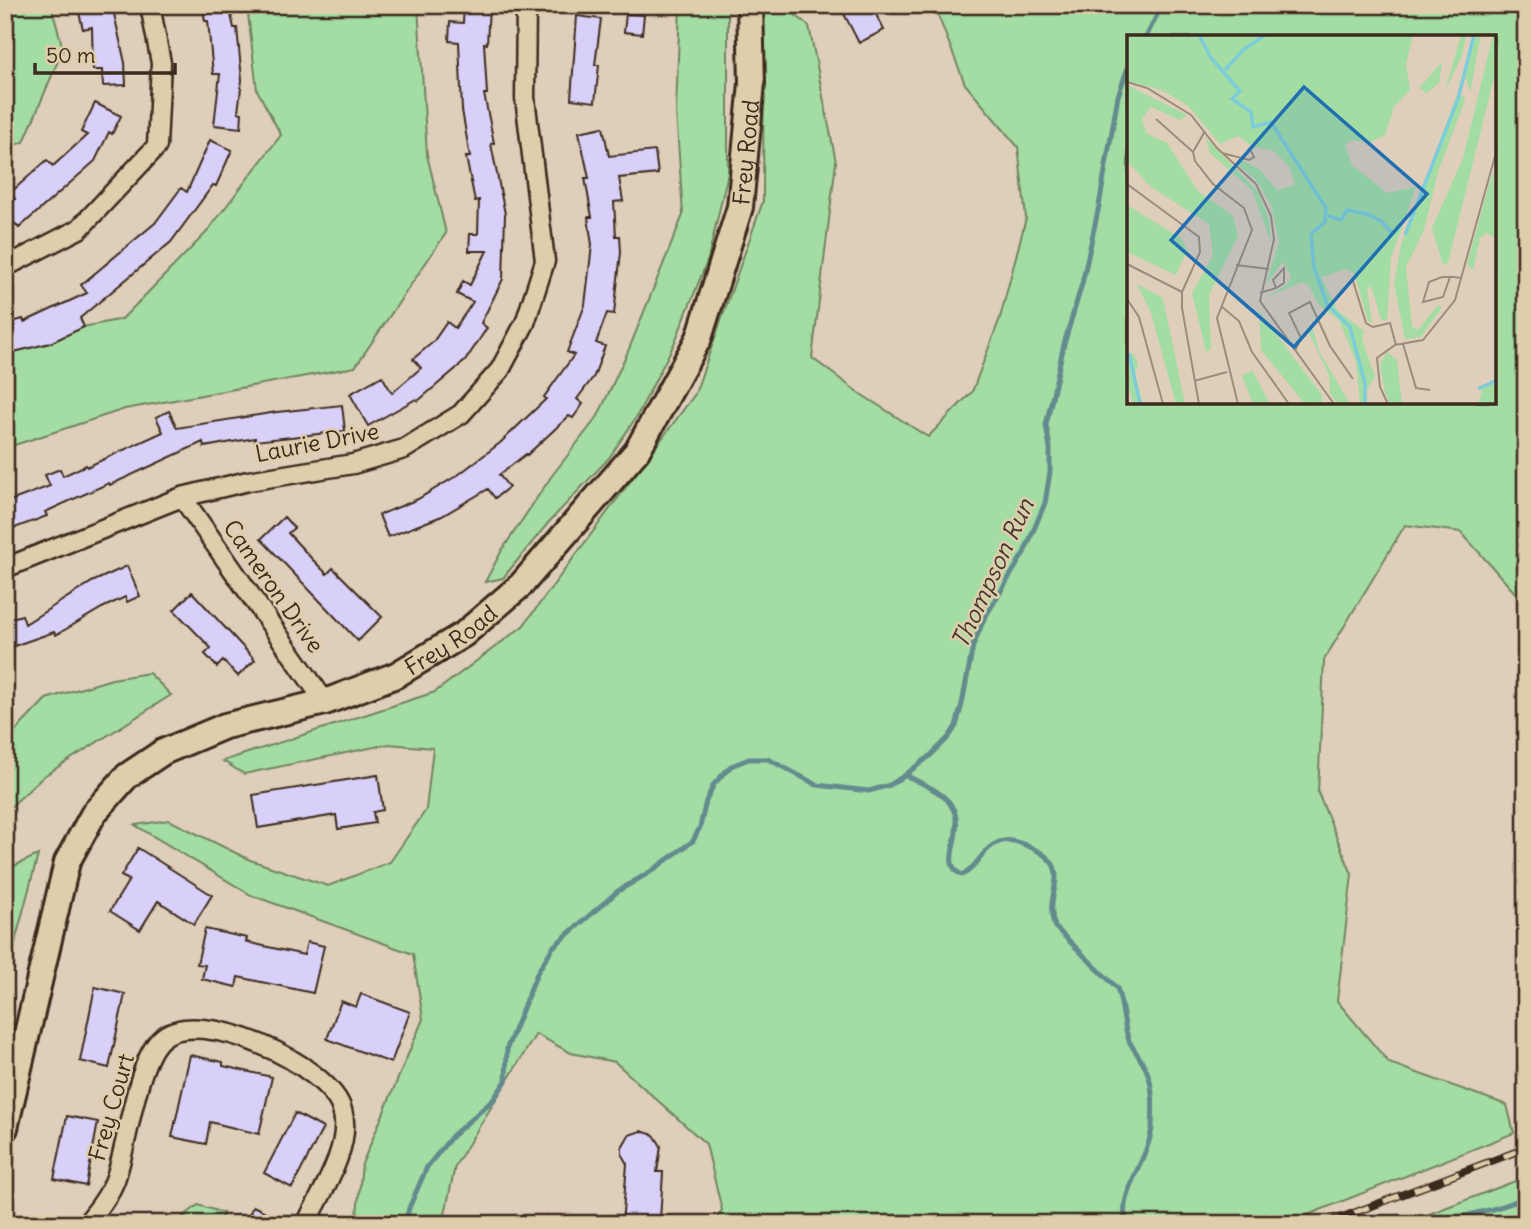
<svg xmlns="http://www.w3.org/2000/svg" width="1531" height="1229" font-family="Delius,sans-serif">
  <rect width="100%" height="100%" fill="#deceba"/>
  <filter id="ink" filterUnits="userSpaceOnUse"><feTurbulence type="fractalNoise" baseFrequency=".0143" numOctaves="2"/><feDisplacementMap in="SourceGraphic" scale="14" xChannelSelector="R" yChannelSelector="G"/><feConvolveMatrix kernelMatrix="1 2 1 2 8 2 1 2 1" color-interpolation-filters="sRGB"/></filter>
  <g filter="url(#ink)">
    <path fill="#a4dda3" stroke="#708460" stroke-width="2" fill-rule="evenodd" d="M 5,5 L 51,5 L 63,49 L 24,142 L 5,148 Z
      M 247,5 L 418,5 L 427,155 L 446,233 L 355,367 L 125,409 L 5,448 L 5,343 L 122,319 L 205,234 L 281,135 L 257,90 Z
      M 680,5 L 728,5 L 728,173 L 708,259 L 674,344 L 637,416 L 609,458 L 549,522 L 503,578 L 485,582 L 502,550 L 551,477 L 598,416 L 629,349 L 683,215 L 676,111 Z
      M 764,5 L 783,5 L 809,26 L 836,162 L 812,358 L 859,393 L 928,437 L 972,392 L 1000,318 L 1026,218 L 1018,147 L 965,84 L 934,5 L 1526,5 L 1526,614 L 1517,595 L 1461,532 L 1405,525 L 1324,660 L 1318,793 L 1352,874 L 1337,1001 L 1389,1063 L 1507,1105 L 1514,1133 L 1285,1224 L 713,1224 L 722,1210 L 706,1144 L 615,1062 L 571,1053 L 536,1034 L 455,1166 L 443,1224 L 356,1224 L 362,1164 L 423,1019 L 413,954 L 251,895 L 135,825 L 169,820 L 250,860 L 328,886 L 390,862 L 426,810 L 433,748 L 389,744 L 244,774 L 223,761 L 435,692 L 523,626 L 695,394 L 763,201 ZM 1128,37 L 1494,37 L 1494,402 L 1128,402 Z
      M 149,673 L 171,695 L 44,776 L 5,812 L 5,742 L 46,699 L 112,679 Z
      M 38,855 L 16,938 L 5,995 L 5,870 Z
      M 1526,1177 L 1526,1224 L 1403,1224 Z
      M 198,1205 L 223,1213 L 219,1224 L 174,1224 Z"/>
    <g fill="none" stroke-linecap="round" stroke-linejoin="round">
      <path stroke="#638b8e" stroke-width="5" d="M 1146,37 L 1162,5
        M 905,775 C 919,782 937,789 948,801 C 972,829 935,862 962,875 C 978,868 982,848 999,842 C 1010,838 1020,843 1030,847 C 1079,869 1041,891 1055,927 L 1117,988 C 1123,1005 1123,1024 1129,1041 C 1134,1050 1141,1059 1146,1069 C 1154,1086 1153,1108 1152,1127 C 1149,1159 1115,1196 1127,1224
        M 405,1224 L 409,1208 L 427,1167 L 452,1136 L 493,1100 L 506,1081 L 507,1048 L 537,973 L 553,947 L 618,891 L 650,872 L 693,841 L 700,827 L 706,801 L 714,784 L 731,766 L 749,759 L 768,759 L 817,785 L 869,791 L 890,785 L 905,775 L 931,755 L 949,737 L 956,726 L 962,704 L 973,646 L 984,619 L 1024,553 L 1045,503 L 1050,472 L 1050,448 L 1046,425 L 1064,344 L 1082,284 L 1099,206 L 1118,96 L 1128,67
        M 1441,1224 C 1469,1212 1500,1211 1526,1196"/>
    </g>
    <path fill="#d8d0f8" stroke="#3b2a1e" stroke-width="2" d="M 91,5 L 112,5 L 125,63 L 126,85 L 103,86 L 102,70 L 93,70 L 92,27 L 83,29 L 78,8 Z
      M 202,5 L 247,5 L 248,11 L 231,15 L 234,28 L 237,28 L 242,80 L 238,112 L 242,113 L 241,128 L 214,125 L 220,74 L 213,74 L 208,21 L 205,21 Z
      M 464,5 L 489,6 L 487,44 L 484,43 L 487,94 L 484,94 L 494,143 L 491,144 L 505,214 L 503,279 L 481,323 L 487,328 L 465,361 L 418,401 L 416,399 L 368,426 L 350,394 L 382,376 L 392,393 L 421,368 L 413,359 L 433,342 L 447,322 L 455,328 L 473,302 L 457,294 L 463,281 L 470,285 L 487,251 L 469,251 L 470,234 L 478,234 L 479,200 L 475,201 L 466,157 L 470,157 L 462,110 L 459,42 L 449,41 L 450,22 L 463,23 Z
      M 851,5 L 871,5 L 884,30 L 859,43 L 842,10 Z
      M 626,14 L 644,15 L 642,34 L 624,32 Z
      M 577,16 L 601,19 L 595,65 L 599,65 L 595,102 L 571,99 Z
      M 95,103 L 121,116 L 112,134 L 109,132 L 95,161 L 19,228 L 5,213 L 5,207 L 15,199 L 10,193 L 47,160 L 53,166 L 87,135 L 81,132 Z
      M 603,127 L 609,156 L 655,151 L 658,174 L 619,178 L 623,201 L 614,202 L 616,236 L 620,236 L 621,252 L 614,314 L 607,313 L 596,343 L 605,346 L 594,376 L 577,399 L 583,404 L 573,418 L 569,416 L 527,455 L 526,454 L 499,475 L 509,487 L 495,498 L 488,489 L 442,516 L 388,537 L 379,515 L 418,499 L 458,475 L 500,443 L 546,399 L 544,397 L 574,355 L 567,352 L 585,305 L 592,245 L 588,217 L 592,217 L 585,178 L 589,178 L 579,132 Z
      M 210,140 L 232,150 L 216,186 L 213,185 L 171,242 L 80,318 L 84,327 L 50,343 L 14,352 L 12,347 L 5,349 L 5,324 L 23,319 L 24,322 L 87,293 L 81,285 L 155,223 L 181,188 L 187,192 Z
      M 342,405 L 345,431 L 255,441 L 255,438 L 204,447 L 203,442 L 110,485 L 109,483 L 45,512 L 47,516 L 12,529 L 5,512 L 5,503 L 50,486 L 45,475 L 60,469 L 63,476 L 86,465 L 87,467 L 163,432 L 156,417 L 169,411 L 177,428 L 277,412 Z
      M 284,517 L 294,528 L 288,533 L 312,559 L 327,574 L 333,568 L 382,617 L 358,641 L 261,539 Z
      M 127,566 L 140,596 L 127,602 L 125,597 L 102,608 L 56,635 L 54,632 L 5,649 L 5,620 L 22,615 L 25,624 L 92,582 Z
      M 192,592 L 255,660 L 238,676 L 223,661 L 217,667 L 205,654 L 211,648 L 174,610 Z
      M 378,775 L 383,810 L 373,812 L 375,823 L 338,829 L 336,815 L 258,828 L 253,795 Z
      M 138,848 L 212,895 L 194,924 L 158,901 L 140,930 L 110,911 L 129,880 L 121,876 Z
      M 205,929 L 247,938 L 246,942 L 304,955 L 307,942 L 324,946 L 313,993 L 238,977 L 236,987 L 202,979 L 205,965 L 197,964 Z
      M 95,987 L 125,994 L 109,1068 L 80,1061 Z
      M 361,994 L 410,1012 L 391,1063 L 327,1039 L 341,1001 L 356,1007 Z
      M 190,1055 L 223,1062 L 223,1066 L 272,1077 L 259,1134 L 210,1122 L 206,1144 L 172,1137 Z
      M 295,1113 L 323,1128 L 292,1188 L 264,1173 Z
      M 67,1116 L 98,1122 L 86,1186 L 54,1179 Z
      M 641,1131 L 654,1135 L 661,1146 L 657,1172 L 663,1172 L 660,1220 L 651,1219 L 651,1224 L 622,1224 L 627,1164 L 622,1155 L 622,1147 L 629,1135 Z
      M 253,1206 L 290,1224 L 245,1224 Z"/>
    <g fill="none" stroke-linecap="round" stroke-linejoin="round">
      <defs>
        <path id="street" d="M 5,267 L 79,229 L 157,146 L 161,63 L 150,5
          M 182,497 L 325,702
          M 5,568 L 182,497 L 248,481 L 353,464 L 404,449 L 461,414 L 500,370 L 525,323 L 545,261 L 525,98 L 526,5
          M 86,1224 C 98,1210 109,1196 115,1180 C 128,1145 136,1062 161,1039 C 197,1004 329,1064 342,1110 C 353,1145 321,1193 306,1224"/>
        <g id="secondary">
          <path id="s1" d="M 5,1128 L 67,862 L 94,813 L 127,776 L 163,752 L 225,726 L 325,702 L 396,675 L 464,634 L 521,585 L 637,451 L 699,338 L 740,207 L 752,83 L 750,5"/>
        </g>
      </defs>
      <use href="#street" stroke="#3b2a1e" stroke-width="23"/>
      <use href="#secondary" stroke="#3b2a1e" stroke-width="30"/>
      <use href="#street" stroke="#dfcdab" stroke-width="18"/>
      <use href="#secondary" stroke="#dfcdab" stroke-width="24"/>
      <defs>
        <path id="rail" d="M 1324,1224 L 1526,1148"/>
      </defs>
      <use href="#rail" stroke="#3b2a1e" stroke-width="8"/>
      <use href="#rail" stroke="#dfcdab" stroke-width="5" stroke-dasharray="16" stroke-linecap="butt"/>
    </g>
  </g>
  <g text-anchor="middle" dominant-baseline="central" stroke-width="5" stroke-linejoin="round" paint-order="stroke">
    <g font-size="23" fill="#3b2a1e" stroke="#dfcdab">
      <text stroke="none"><textPath href="#s1" startOffset="1321">Frey Road</textPath></text>
      <text transform="translate(317 442) rotate(-11)">Laurie Drive</text>
      <text transform="translate(274 586) rotate(55)">Cameron Drive</text>
      <text stroke="none"><textPath href="#s1" startOffset="733">Frey Road</textPath></text>
      <text transform="translate(111 1107) rotate(-74)">Frey Court</text>
    </g>
    <g font-size="24" font-style="italic" fill="#423a31" stroke="#dfcdab">
      <text transform="translate(992 573) rotate(-65)">Thompson Run</text>
    </g>
  </g>
  <g transform="translate(1127 35)">
    <rect width="369" height="369" fill="#deceba"/>
    <path d="M 0,0 L 286,0 L 279,29 L 283,55 L 267,72 L 258,100 L 244,107 L 224,105 L 218,110 L 225,130 L 260,158 L 289,152 L 264,223 L 260,286 L 254,284 L 244,251 L 240,253 L 245,288 L 241,286 L 227,238 L 219,234 L 194,242 L 211,276 L 237,296 L 235,304 L 248,342 L 240,354 L 240,369 L 233,369 L 229,327 L 212,285 L 192,270 L 182,251 L 175,247 L 138,263 L 161,249 L 164,241 L 156,227 L 139,249 L 152,207 L 144,170 L 130,146 L 109,128 L 117,126 L 133,135 L 150,155 L 168,150 L 163,133 L 147,116 L 126,112 L 111,101 L 93,109 L 61,71 L 35,55 L 0,46 ZM 334,0 L 339,0 L 335,21 L 318,56 ZM 345,0 L 354,0 L 343,57 L 338,39 ZM 366,0 L 369,0 L 369,35 L 321,228 L 316,230 L 305,193 L 336,123 ZM 315,27 L 312,48 L 300,58 L 292,53 ZM 0,50 L 60,80 L 53,85 L 24,72 L 15,84 L 19,98 L 40,108 L 71,156 L 106,181 L 111,201 L 82,260 L 84,314 L 79,317 L 65,258 L 86,221 L 82,189 L 24,152 L 0,126 ZM 331,57 L 338,63 L 337,68 L 311,137 L 297,195 L 279,232 L 285,292 L 291,295 L 311,270 L 315,272 L 294,302 L 278,304 L 267,248 L 274,210 ZM 79,103 L 131,157 L 142,184 L 144,207 L 125,155 L 83,118 ZM 366,135 L 369,203 L 359,198 L 353,203 L 346,235 L 340,229 ZM 0,170 L 54,203 L 60,215 L 49,240 L 0,217 ZM 10,249 L 36,263 L 58,369 L 49,369 L 24,278 ZM 132,276 L 195,360 L 195,369 L 178,369 L 134,315 ZM 184,288 L 192,316 L 223,369 L 211,369 L 203,358 L 202,340 L 181,296 ZM 260,317 L 270,325 L 275,369 L 264,369 L 258,358 L 253,329 ZM 0,319 L 7,319 L 11,330 L 8,338 L 16,369 L 6,369 L 0,347 ZM 125,335 L 143,369 L 126,369 L 115,341 ZM 369,347 L 369,369 L 351,369 L 356,353 Z" fill="#a4dda3"/>
    <path fill="none" stroke="#7dccd9" stroke-width="3.5" d="M 72,0 L 84,23 L 113,56 L 105,64 L 124,77 L 126,92 L 144,87 L 199,173 L 198,187 L 184,199 L 187,232 L 200,269 L 223,292 L 238,349 L 238,369M 98,35 L 116,15 L 138,0M 201,181 L 214,185 L 220,175 L 240,179 L 254,186 L 266,199M 278,200 L 331,64 L 347,0M 2,318 L 13,369M 351,354 L 370,345"/>
    <path fill="none" stroke="#9d8c7c" stroke-width="2" d="M 0,47 L 20,53 L 64,80 L 90,113 L 129,149 L 144,181 L 147,204 L 133,266 L 207,369M 29,84 L 66,117M 78,96 L 66,117 L 68,126 L 86,149 L 117,173 L 125,195 L 90,283 L 111,369M 95,118 L 122,125 L 127,122 L 124,116M 0,149 L 72,202 L 73,217 L 55,257 L 55,273 L 72,369M 0,229 L 55,257M 109,230 L 142,234M 323,242 L 316,262 L 296,267 L 302,247 L 315,242 L 327,242 L 334,243M 226,246 L 239,288 L 246,292 L 263,288 L 269,310M 133,258 L 146,254 L 149,253 L 151,252 L 157,248 L 157,233 L 146,245 L 149,253M 0,264 L 12,282 L 36,369M 95,272 L 112,286 L 125,317 L 162,369M 276,309 L 289,353 L 303,355M 168,316 L 174,303 L 162,278 L 183,267 L 203,311 L 226,344M 67,346 L 100,337M 261,369 L 253,352 L 250,323 L 268,310 L 296,305 L 328,265 L 370,114"/>
    <path fill="#1f6fb2" fill-opacity="0.15" stroke="#1f6fb2" stroke-width="3.5" d="M 177,52 L 300,159 L 167,312 L 44,205 Z"/>
    <rect width="369" height="369" fill="none" stroke="#3b2a1e" stroke-width="3.5"/>
  </g>
  <rect width="1531" height="1229" fill="none" stroke="#dfcdab" stroke-width="28"/>
  <rect x="14" y="14" width="1503" height="1201" fill="none" stroke="#3b2a1e" stroke-width="2.5" filter="url(#ink)"/>
  <path d="M35 63v10h140v-10" fill="none" stroke="#3b2a1e" stroke-width="3.5"/>
  <text x="46" y="63" font-size="21" fill="#3b2a1e" stroke="#dfcdab" stroke-width="5" paint-order="stroke">50 m</text>
</svg>
